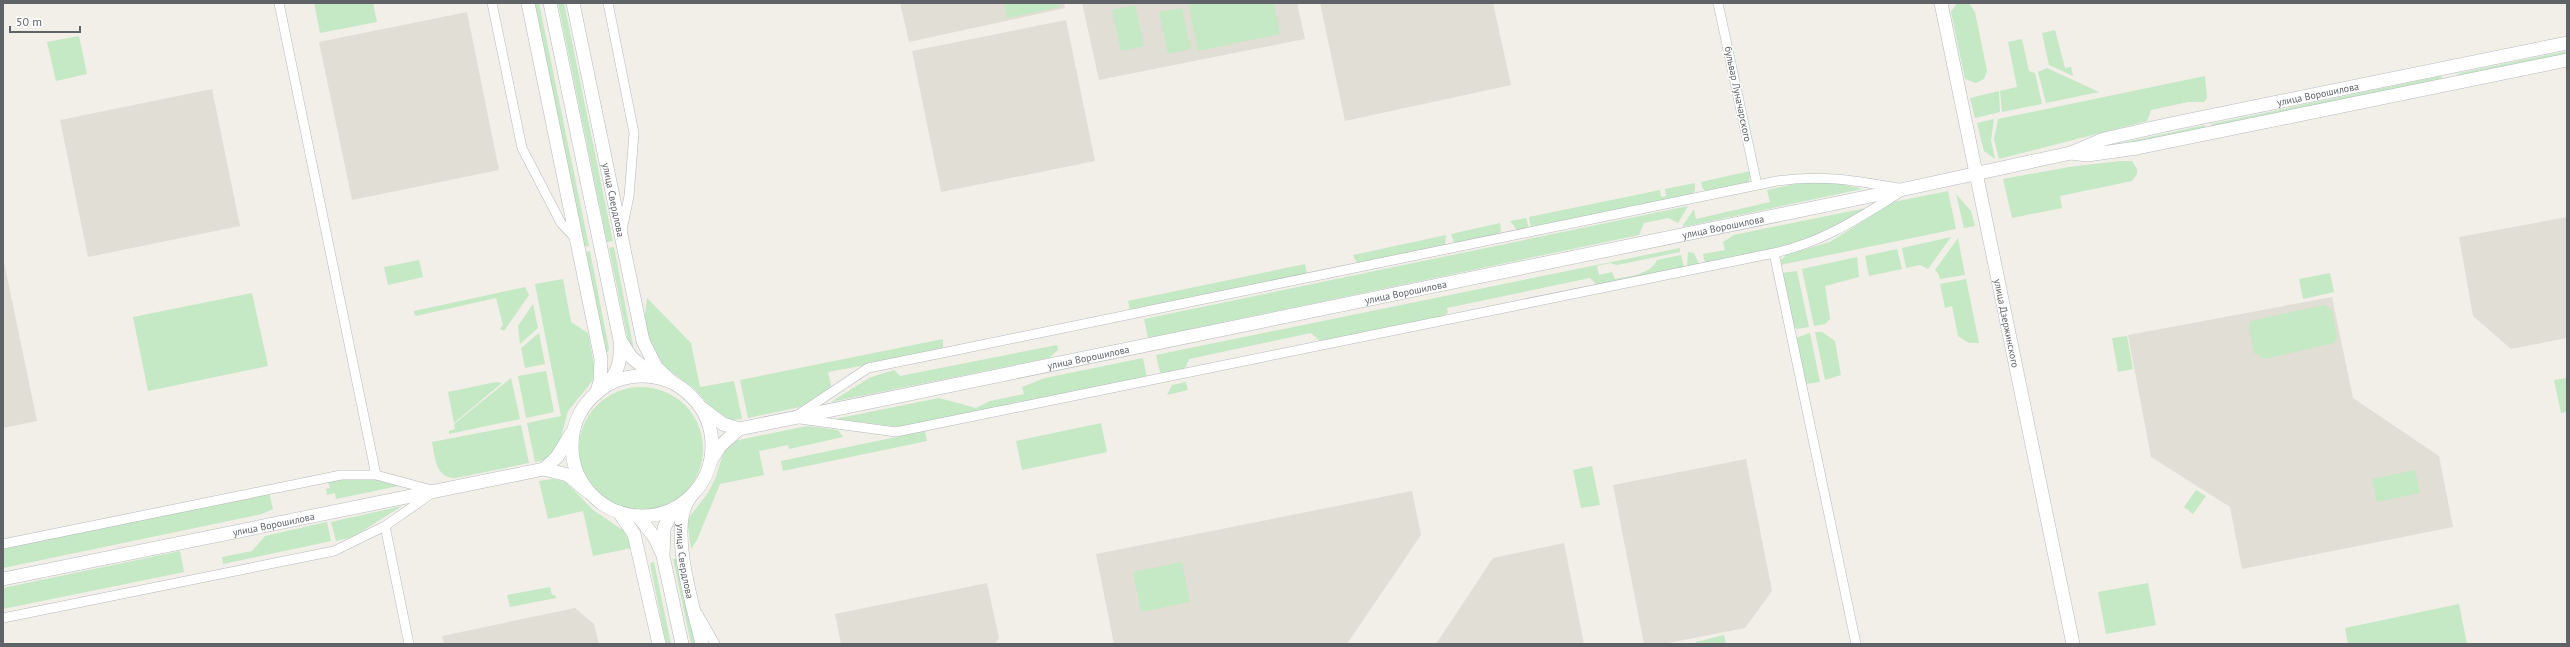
<svg xmlns="http://www.w3.org/2000/svg" width="2570" height="647" font-family="'PT Sans',sans-serif">
  <rect width="100%" height="100%" fill="#f1efe8"/>
  <path fill="#e1ded6" d="M 900,3 L 1064,3 L 1065,8 L 909,42 Z
    M 1082,3 L 1297,3 L 1305,39 L 1099,80 Z
    M 1320,3 L 1493,3 L 1511,85 L 1345,121 Z
    M 467,12 L 499,170 L 352,200 L 319,42 Z
    M 1066,20 L 1095,161 L 941,192 L 912,51 Z
    M 212,89 L 240,226 L 88,257 L 60,120 Z
    M 2567,217 L 2567,338 L 2511,349 L 2473,316 L 2459,237 Z
    M 3,257 L 37,421 L 3,428 Z
    M 2332,297 L 2353,398 L 2439,456 L 2453,527 L 2242,569 L 2230,507 L 2151,457 L 2128,335 Z
    M 1746,459 L 1772,591 L 1745,628 L 1663,644 L 1644,644 L 1613,485 Z
    M 1412,491 L 1421,535 L 1347,644 L 1114,644 L 1096,554 Z
    M 1564,543 L 1584,644 L 1436,644 L 1493,558 Z
    M 987,583 L 999,638 L 995,644 L 841,644 L 835,614 Z
    M 575,608 L 594,624 L 599,644 L 444,644 L 442,636 Z"/>
  <path fill="#c5e8c5" d="M 314,3 L 373,3 L 377,22 L 320,33 Z
    M 533,3 L 539,3 L 589,246 L 584,247 Z
    M 558,3 L 564,3 L 613,241 L 607,242 Z
    M 1004,3 L 1059,3 L 1060,7 L 1007,18 Z
    M 1188,3 L 1274,3 L 1280,34 L 1198,51 Z
    M 1957,3 L 1969,3 L 1975,12 L 1987,71 L 1984,79 L 1976,83 L 1965,79 L 1951,12 Z
    M 1135,5 L 1144,46 L 1121,51 L 1112,10 Z
    M 1182,8 L 1191,49 L 1168,54 L 1159,12 Z
    M 2055,30 L 2065,68 L 2071,67 L 2073,76 L 2049,65 L 2042,33 Z
    M 79,36 L 87,74 L 56,81 L 47,42 Z
    M 2022,39 L 2029,71 L 2035,73 L 2042,104 L 2002,112 L 2000,91 L 2017,87 L 2008,42 Z
    M 2567,51 L 2567,55 L 2457,76 L 2459,73 Z
    M 2047,68 L 2099,92 L 2046,103 L 2038,72 Z
    M 2205,76 L 2207,98 L 2204,102 L 2188,102 L 2151,110 L 2147,121 L 1999,159 L 1994,139 L 1998,119 Z
    M 2441,76 L 2443,79 L 2212,129 L 2211,124 Z
    M 1999,91 L 2000,112 L 1975,118 L 1970,98 Z
    M 1994,119 L 1991,140 L 1995,159 L 1984,151 L 1977,123 Z
    M 2205,125 L 2205,130 L 2103,147 Z
    M 2120,161 L 2132,161 L 2137,169 L 2137,174 L 2132,181 L 2060,196 L 2062,208 L 2012,218 L 2003,179 L 2069,167 Z
    M 1750,171 L 1749,182 L 1706,191 L 1703,189 L 1701,182 Z
    M 1809,181 L 1837,183 L 1862,189 L 1683,227 L 1683,225 L 1694,209 L 1696,219 L 1770,202 L 1767,190 Z
    M 1695,183 L 1695,191 L 1691,195 L 1531,228 L 1529,217 L 1660,190 L 1661,197 L 1666,196 L 1665,189 Z
    M 1948,191 L 1956,229 L 1780,265 L 1781,260 L 1786,255 L 1830,242 L 1893,202 Z
    M 1956,194 L 1971,211 L 1975,226 L 1964,228 Z
    M 1688,206 L 1678,223 L 1668,218 L 1644,223 L 1639,235 L 1148,338 L 1144,319 Z
    M 1866,208 C 1812,244 1767,250 1705,263 L 1703,254 L 1725,250 L 1723,242 L 1734,235 Z
    M 1526,218 L 1529,228 L 1517,230 L 1510,221 Z
    M 1500,223 L 1501,231 L 1498,234 L 1458,243 L 1454,242 L 1451,234 Z
    M 1446,235 L 1445,245 L 1357,263 L 1353,255 Z
    M 1951,237 L 1928,269 L 1920,265 L 1906,268 L 1902,248 Z
    M 1958,238 L 1965,275 L 1940,279 L 1938,273 L 1935,270 Z
    M 614,247 L 633,345 L 633,348 L 629,345 L 609,248 Z
    M 1680,248 L 1680,252 L 1617,265 L 1610,263 L 1597,266 L 1599,275 L 1612,272 L 1615,279 C 1629,276 1650,275 1657,260 L 1681,255 L 1684,267 L 1597,285 L 1590,278 L 1447,308 L 1448,313 L 1444,316 L 1322,343 L 1311,333 L 1189,359 L 1184,371 L 1161,376 L 1156,355 Z
    M 1897,249 L 1902,269 L 1869,276 L 1865,256 Z
    M 590,251 L 609,349 L 608,352 L 606,351 L 585,252 Z
    M 1688,252 L 1694,253 L 1699,264 L 1687,267 Z
    M 1857,257 L 1859,277 L 1825,286 L 1830,319 L 1825,324 L 1814,326 L 1802,269 Z
    M 419,260 L 423,277 L 388,285 L 384,267 Z
    M 1305,264 L 1307,274 L 1130,311 L 1128,301 Z
    M 1797,271 L 1809,327 L 1797,329 L 1792,326 L 1781,273 Z
    M 2330,273 L 2334,292 L 2303,299 L 2299,279 Z
    M 563,279 L 571,322 L 588,333 L 595,369 L 594,379 L 568,411 L 557,452 L 549,459 L 535,462 L 527,423 L 561,416 L 535,284 Z
    M 1966,279 L 1979,343 L 1969,343 L 1958,336 L 1952,306 L 1945,308 L 1940,284 Z
    M 525,287 L 529,295 L 504,331 L 500,329 L 503,325 L 496,298 L 416,316 L 414,314 L 414,311 Z
    M 252,293 L 268,366 L 148,391 L 133,317 Z
    M 647,298 L 691,343 L 700,387 L 734,381 L 742,419 L 729,420 L 714,412 L 696,390 L 664,367 L 653,357 L 644,325 Z
    M 533,304 L 538,328 L 520,344 L 518,326 Z
    M 2324,305 L 2332,310 L 2337,337 L 2334,343 L 2264,359 L 2254,353 L 2249,326 L 2250,321 Z
    M 1815,332 L 1822,332 L 1835,341 L 1841,375 L 1825,380 Z
    M 539,333 L 545,364 L 525,368 L 521,348 Z
    M 1810,333 L 1820,382 L 1806,384 L 1796,338 Z
    M 2127,336 L 2133,369 L 2118,372 L 2112,338 Z
    M 943,339 L 943,349 L 937,352 L 828,372 L 832,390 L 800,407 L 748,418 L 740,380 Z
    M 1057,345 L 1058,350 L 1049,358 L 831,402 L 869,378 L 894,370 L 900,376 Z
    M 1143,358 L 1147,378 L 900,427 L 835,419 L 939,398 L 976,408 L 990,401 L 1024,394 L 1022,387 L 1045,378 Z
    M 546,371 L 554,412 L 526,418 L 518,376 Z
    M 511,378 L 520,419 L 449,434 L 449,431 L 455,429 L 454,424 Z
    M 2567,378 L 2567,412 L 2561,413 L 2554,380 Z
    M 496,382 L 502,383 L 454,423 L 448,392 Z
    M 1186,382 L 1188,390 L 1167,395 L 1172,385 Z
    M579 449a62 62 0 1 1 124 0a62 62 0 1 1-124 0Z
    M 1101,423 L 1107,452 L 1022,470 L 1016,441 Z
    M 521,425 L 529,463 L 456,478 C 436,479 435,458 432,442 Z
    M 807,426 L 838,430 L 843,437 L 789,449 L 788,445 L 759,451 L 764,475 L 720,484 L 697,540 L 691,549 L 687,520 L 708,493 L 716,477 L 724,450 L 734,441 Z
    M 925,431 L 927,441 L 783,471 L 781,461 Z
    M 1592,466 L 1600,505 L 1581,508 L 1573,470 Z
    M 2415,470 L 2420,493 L 2377,502 L 2372,479 Z
    M 340,478 L 366,478 L 403,485 L 336,499 L 335,493 L 327,495 L 326,489 L 330,488 L 328,481 Z
    M 553,479 L 566,482 L 593,510 L 624,531 L 632,548 L 593,556 L 583,511 L 548,519 L 539,481 Z
    M 2196,490 L 2206,496 L 2193,514 L 2184,507 Z
    M 269,492 L 273,509 L 262,514 L 3,568 L 3,547 Z
    M 402,506 L 353,537 L 336,541 L 331,522 Z
    M 327,522 L 331,541 L 223,564 L 222,557 L 252,551 L 265,536 Z
    M 180,551 L 184,572 L 3,609 L 3,588 Z
    M 678,558 L 696,644 L 691,644 L 673,559 Z
    M 654,562 L 671,644 L 666,644 L 650,563 Z
    M 1182,562 L 1190,602 L 1141,612 L 1133,572 Z
    M 2148,583 L 2156,625 L 2106,634 L 2098,592 Z
    M 550,587 L 552,595 L 555,595 L 556,598 L 510,607 L 507,595 Z
    M 2459,604 L 2467,644 L 2348,644 L 2345,628 Z
    M 1724,635 L 1726,644 L 1696,644 L 1696,642 Z"/>
  <g fill="none" stroke-linecap="round" stroke-linejoin="round">
    <defs>
      <path id="minor" d="M 279,3 L 376,475
        M 492,3 L 522,148 L 561,223 L 576,239
        M 608,3 L 634,133 L 629,196 L 622,230
        M 1718,3 L 1757,185
        M 1774,253 L 1856,644
        M 799,414 L 868,368 L 952,351 L 1777,181 C 1819,174 1857,181 1898,188
        M 800,419 L 896,432 L 1774,253 C 1823,242 1857,219 1899,193
        M 385,526 L 409,644
        M 3,544 L 341,475 L 376,475 L 432,490
        M 698,614 L 715,644
        M 3,618 L 334,551 L 385,526 L 431,494"/>
      <g id="secondary">
        <path d="M 528,3 L 601,359 L 600,382 L 596,394"/>
        <path d="M 550,3 L 620,340 C 621,358 620,372 605,385"/>
        <path id="s1" d="M 573,3 L 643,341 L 656,367 L 671,381"/>
        <path id="s2" d="M 1941,3 L 2073,644"/>
        <path d="M 2071,153 L 2087,155 L 2137,148 L 2567,60"/>
        <path d="M 620,340 L 632,358 L 656,377"/>
        <circle cx="642" cy="446" r="70"/>
        <path d="M 703,409 L 723,424 L 739,429"/>
        <path id="s3" d="M 710,462 L 720,446 L 739,429 L 1905,189 L 2071,153 L 2104,139 L 2170,124 L 2567,43"/>
        <path d="M 544,469 L 557,457 L 571,434"/>
        <path id="s4" d="M 689,499 C 668,528 694,609 702,644"/>
        <path d="M 674,508 L 664,528 L 663,556 L 682,644"/>
        <path d="M 619,512 L 634,534 L 659,644"/>
        <path d="M 638,516 L 655,538 L 662,553"/>
        <path id="s5" d="M 3,579 L 544,469 L 568,475 L 588,492"/>
      </g>
    </defs>
    <use href="#minor" stroke="#b5b8bc" stroke-width="10"/>
    <use href="#secondary" stroke="#b6babf" stroke-width="14"/>
    <use href="#minor" stroke="#fff" stroke-width="9"/>
    <use href="#secondary" stroke="#fff" stroke-width="13"/>
  </g>
  <g text-anchor="middle" dominant-baseline="central" stroke-width="3" stroke-linejoin="round" paint-order="stroke">
    <g font-size="10" fill="#5f6368" stroke="#fff">
      <text transform="translate(1738 94) rotate(78)">бульвар Луначарского</text>
      <text stroke="none"><textPath href="#s3" startOffset="1659">улица Ворошилова</textPath></text>
      <text stroke="none"><textPath href="#s1" startOffset="201">улица Свердлова</textPath></text>
      <text stroke="none"><textPath href="#s3" startOffset="1049">улица Ворошилова</textPath></text>
      <text stroke="none"><textPath href="#s3" startOffset="725">улица Ворошилова</textPath></text>
      <text stroke="none"><textPath href="#s2" startOffset="327">улица Дзержинского</textPath></text>
      <text stroke="none"><textPath href="#s3" startOffset="401">улица Ворошилова</textPath></text>
      <text stroke="none"><textPath href="#s5" startOffset="276">улица Ворошилова</textPath></text>
      <text stroke="none"><textPath href="#s4" startOffset="64">улица Свердлова</textPath></text>
    </g>
  </g>
  <rect width="2570" height="647" fill="none" stroke="#5f6368" stroke-width="8"/>
  <path d="M10 26v6h70v-6" fill="none" stroke="#5f6368" stroke-width="2"/>
  <text x="16" y="26" font-size="12" fill="#5f6368" stroke="#ffffff" stroke-width="3" paint-order="stroke">50 m</text>
</svg>
